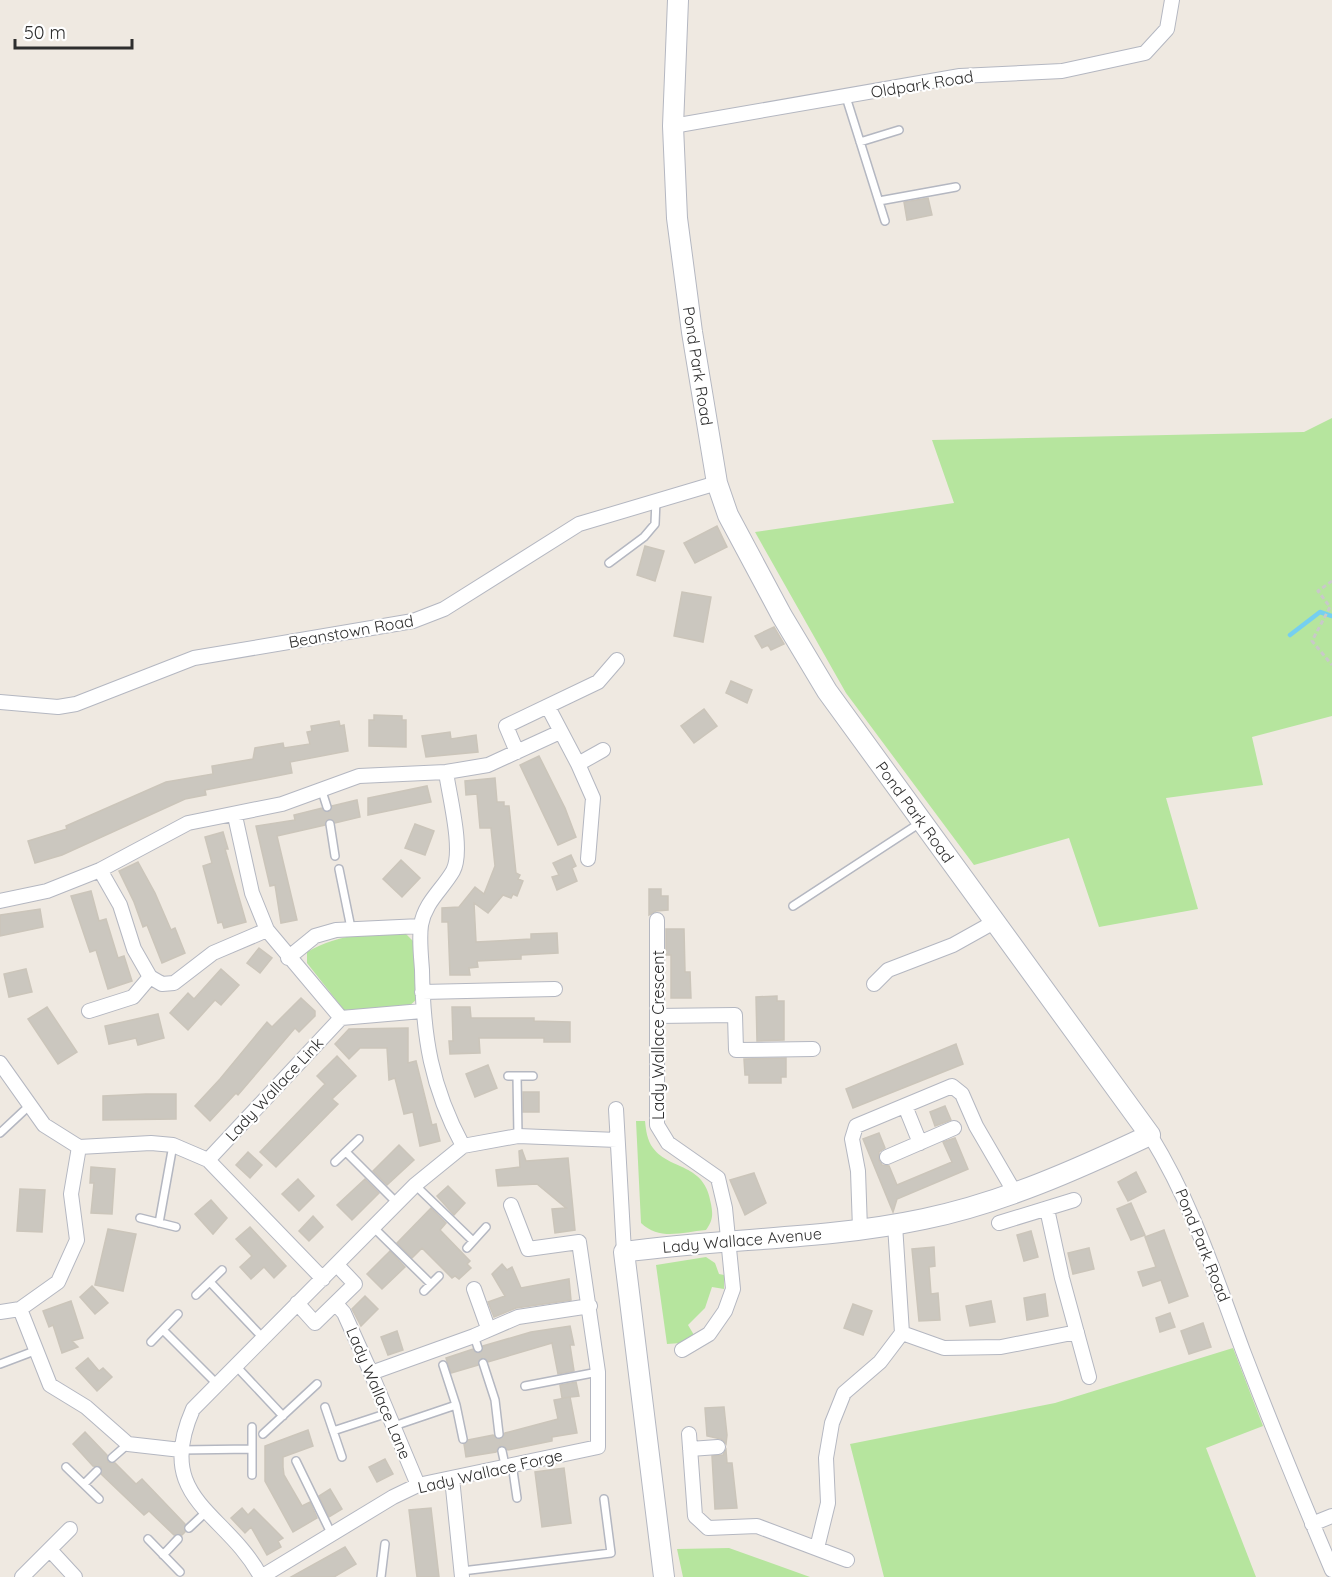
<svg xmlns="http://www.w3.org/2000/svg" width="1332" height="1577" font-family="Quicksand,sans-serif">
  <rect width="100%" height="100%" fill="#efe9e1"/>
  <path fill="#b6e59e" d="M 1332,418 L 1332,716 L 1252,737 L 1263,785 L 1166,798 L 1198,909 L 1099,927 L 1069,838 L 974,865 L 846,693 L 755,532 L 954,503 L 932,440 L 1304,432 Z
    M 405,933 L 415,943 L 418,998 L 406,1009 L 344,1010 L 307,963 L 307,952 C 343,932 365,935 405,933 Z
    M 636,1121 L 645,1121 C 646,1130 647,1140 653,1148 C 670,1171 705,1162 711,1204 C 713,1215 713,1220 706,1230 C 682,1232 660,1241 641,1223 Z
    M 706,1257 L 715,1263 L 719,1274 L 724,1275 L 724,1289 L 712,1287 L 705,1308 L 688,1325 L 694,1335 L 681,1343 L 667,1344 L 656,1265 Z
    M 1233,1348 L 1263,1426 L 1206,1448 L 1256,1577 L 884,1577 L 850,1444 L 1055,1403 Z
    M 729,1548 L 810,1577 L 683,1577 L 677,1549 Z"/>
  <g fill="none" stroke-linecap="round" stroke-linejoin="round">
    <path stroke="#75cff0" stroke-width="4.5" d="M 1290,635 L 1320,612 L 1332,616"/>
  </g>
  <path fill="#cbc7bf" stroke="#cbc5ba" stroke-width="1.5" d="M 928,198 L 932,215 L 907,220 L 904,202 Z
    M 717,526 L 727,547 L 695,563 L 684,543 Z
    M 645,546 L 664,551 L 655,581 L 637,575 Z
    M 682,592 L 711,597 L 703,642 L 674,636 Z
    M 774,627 L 784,644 L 771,650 L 768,645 L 762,648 L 755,636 Z
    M 731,681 L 752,690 L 747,703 L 726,693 Z
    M 704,709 L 717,726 L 694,743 L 681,726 Z
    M 374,715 L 402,716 L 402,720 L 406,720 L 406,747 L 369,746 L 369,720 L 374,720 Z
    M 339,721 L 340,726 L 344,725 L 348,751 L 290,762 L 292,773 L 205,790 L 206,795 L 185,799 L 62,855 L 35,863 L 28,841 L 67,829 L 66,826 L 166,782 L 213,774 L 212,766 L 253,759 L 255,748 L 283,743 L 284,748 L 310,744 L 307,732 L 312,731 L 311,726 Z
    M 450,732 L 451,739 L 476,735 L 478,752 L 426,757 L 422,736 Z
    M 539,756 L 565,808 L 576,837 L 558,845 L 520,765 Z
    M 495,778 L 497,802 L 504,802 L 504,806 L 509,806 L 516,873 L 520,875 L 518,879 L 523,881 L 517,896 L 513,894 L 511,898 L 503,895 L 488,913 L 474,903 L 476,942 L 531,939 L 531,934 L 557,933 L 558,953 L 521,955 L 521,959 L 477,961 L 478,967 L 469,968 L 470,975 L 450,975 L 448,922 L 442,922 L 442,908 L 459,907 L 475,887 L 484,894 L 495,866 L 491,828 L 480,828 L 477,794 L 466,795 L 465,781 Z
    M 427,786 L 431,802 L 368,815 L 368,798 Z
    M 357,800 L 360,817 L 335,823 L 329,819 L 325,825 L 277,836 L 297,920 L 281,923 L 275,885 L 270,886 L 256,826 L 295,820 L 294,815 L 322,808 L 328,812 L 332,806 Z
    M 415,824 L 434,831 L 425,855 L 405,848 Z
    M 223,832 L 228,849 L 225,849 L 246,922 L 224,928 L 222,922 L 218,923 L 203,866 L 212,863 L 205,837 Z
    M 571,855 L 576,866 L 572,868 L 577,881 L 557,890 L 552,877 L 559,875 L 553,863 Z
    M 401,860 L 420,878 L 402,897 L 383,879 Z
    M 138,862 L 155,893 L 171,930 L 175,928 L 185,953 L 162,963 L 147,925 L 143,927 L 134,902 L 119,871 Z
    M 649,889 L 661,889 L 661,896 L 668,896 L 668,910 L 656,911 L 649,915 Z
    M 91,891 L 99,921 L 106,919 L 118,958 L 124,956 L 132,981 L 108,989 L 96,950 L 90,952 L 71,896 Z
    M 40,909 L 43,927 L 0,936 L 0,915 Z
    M 666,929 L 684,929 L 685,972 L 690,972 L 691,998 L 671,998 L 671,955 L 666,955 Z
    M 259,948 L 272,958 L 260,973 L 247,963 Z
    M 26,969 L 32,992 L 9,997 L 4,974 Z
    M 221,969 L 239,985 L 221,1005 L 215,1000 L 188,1030 L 170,1013 L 188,993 L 194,999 Z
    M 777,996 L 777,1001 L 784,1001 L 784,1040 L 757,1041 L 756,997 Z
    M 301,998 L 315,1011 L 315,1016 L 299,1032 L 295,1028 L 238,1095 L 236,1093 L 210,1121 L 195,1106 L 220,1079 L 267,1022 L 272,1027 Z
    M 47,1007 L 77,1052 L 58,1064 L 28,1019 Z
    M 452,1007 L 470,1007 L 471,1018 L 534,1018 L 534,1021 L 570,1022 L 570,1042 L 544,1042 L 544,1038 L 479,1038 L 480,1053 L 450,1054 L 449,1041 L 453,1041 Z
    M 158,1014 L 164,1038 L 138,1045 L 136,1038 L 109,1044 L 105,1026 Z
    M 408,1028 L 408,1063 L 416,1061 L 432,1125 L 436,1124 L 440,1141 L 420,1146 L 413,1112 L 404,1114 L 395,1078 L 389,1080 L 387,1048 L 360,1048 L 349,1059 L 335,1044 L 349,1029 Z
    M 956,1044 L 963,1064 L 853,1108 L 846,1089 Z
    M 337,1056 L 356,1076 L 332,1099 L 338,1104 L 276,1167 L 260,1152 L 325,1084 L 317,1076 Z
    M 786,1058 L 786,1077 L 781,1077 L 781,1083 L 749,1083 L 749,1075 L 745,1075 L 744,1059 Z
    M 488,1065 L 497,1088 L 475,1097 L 466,1074 Z
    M 523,1092 L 539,1092 L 539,1112 L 523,1112 Z
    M 146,1094 L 176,1094 L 176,1119 L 103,1120 L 103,1096 Z
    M 945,1106 L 951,1120 L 935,1126 L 930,1112 Z
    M 879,1133 L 885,1148 L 879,1152 L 879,1160 L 882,1165 L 889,1166 L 897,1185 L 952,1162 L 943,1142 L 955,1138 L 968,1169 L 897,1199 L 893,1212 L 863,1139 Z
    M 399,1145 L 414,1160 L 387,1185 L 373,1171 Z
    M 522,1150 L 526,1161 L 568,1158 L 575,1230 L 555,1233 L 552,1209 L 566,1208 L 537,1184 L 498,1186 L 496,1170 L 520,1167 L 519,1151 Z
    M 248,1152 L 262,1165 L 250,1178 L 236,1165 Z
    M 91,1167 L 115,1169 L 112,1214 L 91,1213 L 94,1183 L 90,1183 Z
    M 1136,1172 L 1146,1192 L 1128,1201 L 1118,1182 Z
    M 754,1173 L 766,1203 L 745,1215 L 730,1180 Z
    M 298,1179 L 314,1196 L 299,1211 L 282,1194 Z
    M 365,1179 L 379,1193 L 352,1220 L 337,1205 Z
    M 448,1186 L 465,1203 L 454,1215 L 437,1196 Z
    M 20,1189 L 45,1190 L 42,1232 L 17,1231 Z
    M 211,1200 L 227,1218 L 213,1234 L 195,1214 Z
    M 1131,1203 L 1145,1235 L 1131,1240 L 1117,1209 Z
    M 431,1208 L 446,1223 L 440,1230 L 470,1261 L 467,1264 L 471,1268 L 459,1279 L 455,1276 L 452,1278 L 422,1248 L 412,1258 L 397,1243 Z
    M 313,1216 L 323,1227 L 309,1241 L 299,1231 Z
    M 250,1227 L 286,1266 L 274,1278 L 264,1267 L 251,1279 L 240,1267 L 252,1256 L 236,1239 Z
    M 108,1229 L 136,1234 L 123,1291 L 95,1285 Z
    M 1164,1230 L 1188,1296 L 1169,1303 L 1161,1280 L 1143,1286 L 1138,1272 L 1156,1267 L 1145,1237 Z
    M 1031,1231 L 1038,1257 L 1024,1261 L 1017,1235 Z
    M 934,1247 L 935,1266 L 929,1267 L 931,1294 L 938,1293 L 940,1320 L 919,1321 L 912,1249 Z
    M 1089,1248 L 1094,1269 L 1073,1274 L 1068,1253 Z
    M 390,1251 L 405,1267 L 382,1289 L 367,1274 Z
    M 502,1264 L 507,1270 L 512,1267 L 521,1288 L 569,1279 L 571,1300 L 516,1308 L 494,1317 L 488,1302 L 505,1296 L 492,1274 Z
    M 92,1286 L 108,1303 L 95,1314 L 80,1297 Z
    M 1045,1294 L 1048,1316 L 1027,1320 L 1024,1298 Z
    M 365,1296 L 378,1309 L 361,1326 L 352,1309 Z
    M 71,1301 L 83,1338 L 72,1341 L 78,1347 L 62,1353 L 53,1325 L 49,1327 L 43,1311 Z
    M 991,1301 L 995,1322 L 970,1326 L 966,1306 Z
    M 853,1304 L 872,1311 L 863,1335 L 844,1328 Z
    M 1170,1313 L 1175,1327 L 1160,1332 L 1156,1318 Z
    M 1203,1323 L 1211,1347 L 1189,1354 L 1181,1331 Z
    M 570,1326 L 574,1345 L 570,1345 L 574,1371 L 558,1374 L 552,1343 L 488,1362 L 482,1358 L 478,1365 L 451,1373 L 446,1358 L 473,1349 L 479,1353 L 483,1346 L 531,1332 Z
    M 397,1331 L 403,1350 L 388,1355 L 381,1337 Z
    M 88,1358 L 99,1371 L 103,1368 L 112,1377 L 97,1391 L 76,1368 Z
    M 576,1382 L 579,1396 L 562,1398 L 560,1385 Z
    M 570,1397 L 577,1433 L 552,1437 L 552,1441 L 508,1450 L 500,1446 L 496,1452 L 466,1457 L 464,1444 L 468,1440 L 493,1435 L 500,1439 L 505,1433 L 558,1419 L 554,1400 Z
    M 724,1407 L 727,1435 L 726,1444 L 721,1439 L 707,1436 L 705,1408 Z
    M 308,1430 L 313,1446 L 283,1457 L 283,1467 L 284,1475 L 302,1506 L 310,1502 L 317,1518 L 293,1532 L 265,1481 L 265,1446 Z
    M 85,1432 L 107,1455 L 108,1462 L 115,1463 L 136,1484 L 142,1479 L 185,1524 L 185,1532 L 182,1535 L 174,1535 L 149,1511 L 144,1515 L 101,1474 L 101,1467 L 93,1466 L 73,1444 Z
    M 726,1450 L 727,1463 L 732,1463 L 737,1508 L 715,1509 L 712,1456 L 723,1455 Z
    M 385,1459 L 393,1474 L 377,1482 L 369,1467 Z
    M 564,1468 L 571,1523 L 542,1527 L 535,1472 Z
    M 330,1489 L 342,1509 L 329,1517 L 319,1496 Z
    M 242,1508 L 248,1515 L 254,1509 L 283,1538 L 278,1541 L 281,1547 L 267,1555 L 251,1527 L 245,1533 L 231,1518 Z
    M 431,1508 L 439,1577 L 417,1577 L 409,1510 Z
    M 345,1547 L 356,1564 L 334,1577 L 291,1577 Z"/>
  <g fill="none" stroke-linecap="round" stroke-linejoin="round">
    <defs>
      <path id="lane" d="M 846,97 L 885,221
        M 860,142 L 899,130
        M 879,201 L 956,187
        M 609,563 L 644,537 L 655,524 L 656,500
        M 321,788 L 327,807
        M 330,824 L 335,856
        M 339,869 L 351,928
        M 793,906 L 920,823
        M 508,1076 L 533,1076
        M 517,1076 L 518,1136
        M 0,1133 L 30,1105
        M 346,1152 L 397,1203
        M 335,1162 L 359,1139
        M 415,1185 L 473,1241
        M 140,1218 L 176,1227
        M 159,1223 L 173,1145
        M 373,1227 L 431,1284
        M 467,1248 L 486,1227
        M 210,1282 L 263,1338
        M 424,1291 L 439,1276
        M 196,1295 L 222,1270
        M 163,1330 L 217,1384
        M 474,1336 L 478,1348
        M 151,1342 L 178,1314
        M 483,1363 L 495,1400 L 499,1434
        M 0,1364 L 37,1350
        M 235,1365 L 283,1416
        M 443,1365 L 456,1405 L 463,1439
        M 525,1386 L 598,1372
        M 325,1407 L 342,1457
        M 394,1426 L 456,1405
        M 333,1431 L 388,1413
        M 263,1434 L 317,1384
        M 181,1450 L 252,1449
        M 502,1451 L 505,1465
        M 112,1458 L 128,1444
        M 296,1461 L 332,1535
        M 512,1464 L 517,1498
        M 66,1467 L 99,1499
        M 252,1475 L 252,1427
        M 84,1484 L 97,1471
        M 189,1528 L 205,1513
        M 148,1539 L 180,1572
        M 163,1555 L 178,1539
        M 462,1571 L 611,1553 L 604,1499
        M 381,1577 L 385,1544"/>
      <path id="street" d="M 673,126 L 960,76 L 1062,71 L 1145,53 L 1167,29 L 1172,0
        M 0,702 L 58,707 L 76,704 L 194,658 L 413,621 L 444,609 L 579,524 L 717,483
        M 548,707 L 578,764 L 593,798 L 588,859
        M 517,752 L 506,726 L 598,682 L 617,660
        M 578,764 L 603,750
        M 446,772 C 449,795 464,851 453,871 C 442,890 425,902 421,925 C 419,939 421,956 422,970 C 423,1037 431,1087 463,1146
        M 235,816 L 252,893 L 267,930 L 341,1018
        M 100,870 L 120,905 L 134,949 L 150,977 L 162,984 L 174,983 L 213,953 L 267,930
        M 0,901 L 47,891 L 100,870 L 188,823 L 282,804 L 359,776 L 446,772 L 488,765 L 560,732
        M 657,920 L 657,1125 L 668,1143 L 718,1178 L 725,1208 L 733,1289 L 725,1311 L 709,1334 L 682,1350
        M 288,958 L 315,936 L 336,930 L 421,926
        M 874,984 L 888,970 L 953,945 L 996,921
        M 422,992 L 555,989
        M 89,1011 L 133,997 L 150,977
        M 657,1016 L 735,1015 L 736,1050 L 813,1049
        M 341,1018 L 422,1011
        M 0,1063 L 44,1125 L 79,1147 L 151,1143 L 173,1145 L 208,1160 L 323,1279
        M 905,1106 L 920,1143
        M 616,1109 L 624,1252
        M 1150,1135 C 1194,1207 1214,1273 1243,1351 C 1271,1424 1301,1497 1332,1570
        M 887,1157 L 954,1128
        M 208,1160 L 341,1018
        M 1047,1209 L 1062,1278 L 1089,1377
        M 999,1223 L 1074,1200
        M 860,1229 L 858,1171 L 852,1139 L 856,1126 L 952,1086 L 962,1094 L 976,1126 L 1015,1193
        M 474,1289 L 488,1328
        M 297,1303 L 315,1323 L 355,1284 L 337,1265
        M 336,1304 L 344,1313 L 371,1373 L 418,1485
        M 20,1309 L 50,1385 L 86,1407 L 128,1444 L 181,1450
        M 0,1312 L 20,1309 L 58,1282 L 77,1240 L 71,1194 L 79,1147
        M 902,1333 L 944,1348 L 1001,1347 L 1077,1332
        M 371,1373 L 474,1336 L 518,1317 L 590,1306
        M 689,1434 L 695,1516 L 708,1528 L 757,1526 L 847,1560
        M 690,1449 L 718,1447
        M 452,1478 L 462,1577
        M 1312,1524 L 1332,1516
        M 817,1548 L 828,1503 L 826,1458 L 832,1423 L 844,1393 L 880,1362 L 902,1333 L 895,1225
        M 51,1551 L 75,1577
        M 22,1577 L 70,1529
        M 261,1577 C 226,1511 153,1500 193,1409 L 415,1185 L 463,1146 L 518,1136 L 617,1140
        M 261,1577 L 393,1497 L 418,1485 L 598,1447 L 598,1372 L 579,1242 L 528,1249 L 511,1205"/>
      <path id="secondary" d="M 664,1577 L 624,1252 C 723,1238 825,1240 924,1219 C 1002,1203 1078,1169 1150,1135 L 827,691 L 782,616 L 728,515 L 717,483 L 692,332 L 677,218 L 673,126 L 678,0"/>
    </defs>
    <use href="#lane" stroke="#b4b7c1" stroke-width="10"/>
    <use href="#street" stroke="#b4b7c1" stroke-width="16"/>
    <use href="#secondary" stroke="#b4b7c1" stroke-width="22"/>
    <path stroke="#c9c9c9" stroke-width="3" stroke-dasharray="4.5 3" stroke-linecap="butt" d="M 1332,581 L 1318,591 L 1330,607 L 1312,641 L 1332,665"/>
    <use href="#lane" stroke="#fff" stroke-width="7"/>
    <use href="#street" stroke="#fff" stroke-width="14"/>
    <use href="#secondary" stroke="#fff" stroke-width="20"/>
  </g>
  <g text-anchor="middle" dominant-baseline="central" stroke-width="4.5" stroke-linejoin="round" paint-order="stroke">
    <g font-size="16" fill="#2e2e2e" stroke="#fff">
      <text transform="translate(922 84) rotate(-9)">Oldpark Road</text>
      <text transform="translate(698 366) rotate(81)">Pond Park Road</text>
      <text transform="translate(351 631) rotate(-10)">Beanstown Road</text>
      <text transform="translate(915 812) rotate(54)">Pond Park Road</text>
      <text transform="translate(658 1035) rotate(-90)">Lady Wallace Crescent</text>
      <text transform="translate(274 1089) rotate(-47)">Lady Wallace Link</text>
      <text transform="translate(742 1240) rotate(-5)">Lady Wallace Avenue</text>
      <text transform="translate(1203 1245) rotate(68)">Pond Park Road</text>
      <text transform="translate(379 1393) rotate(67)">Lady Wallace Lane</text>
      <text transform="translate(490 1471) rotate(-13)">Lady Wallace Forge</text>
    </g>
  </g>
  <path d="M15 39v9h117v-9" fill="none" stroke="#2e2e2e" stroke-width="3"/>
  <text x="24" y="39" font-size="18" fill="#2e2e2e" stroke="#ffffff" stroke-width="4.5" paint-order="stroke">50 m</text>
</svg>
